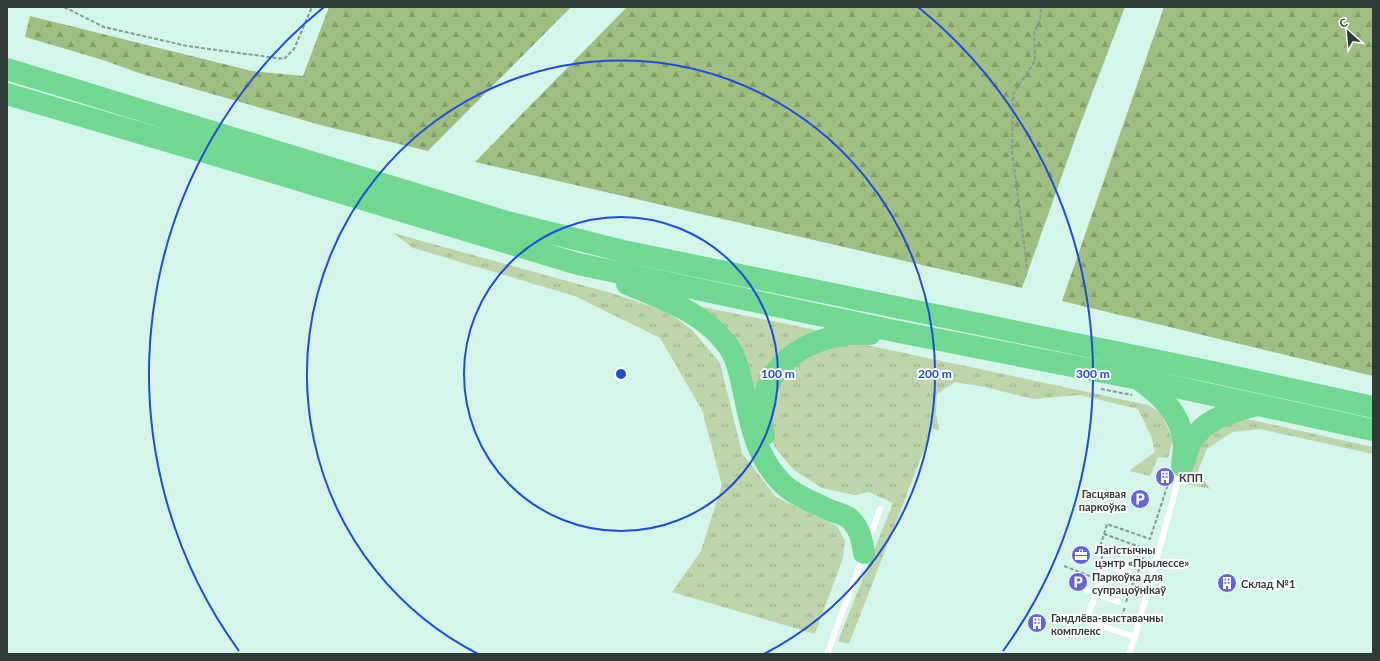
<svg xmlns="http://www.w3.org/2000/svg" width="1380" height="661" font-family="Lato,sans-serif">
  <defs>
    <pattern id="grass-tufts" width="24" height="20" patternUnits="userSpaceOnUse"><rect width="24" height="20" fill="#bdd5a9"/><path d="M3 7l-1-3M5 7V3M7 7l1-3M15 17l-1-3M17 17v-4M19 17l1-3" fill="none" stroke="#9aae8a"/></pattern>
    <pattern id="forest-firs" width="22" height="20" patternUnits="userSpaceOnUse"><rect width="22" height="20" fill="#9fbe81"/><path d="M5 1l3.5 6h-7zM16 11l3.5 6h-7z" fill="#829c6a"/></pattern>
  </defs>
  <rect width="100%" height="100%" fill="#d4f5ea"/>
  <path fill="url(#grass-tufts)" d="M 393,233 L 618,295 L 670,313 L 693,331 L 720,363 L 742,453 L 776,497 L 837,526 L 845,541 L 843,558 L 815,634 L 672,592 L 701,551 L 722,485 L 702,410 L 660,338 L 575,296 L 413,248 Z
    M 698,306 L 816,330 L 796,341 L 757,399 Z
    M 832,343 L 862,344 L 1148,405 L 1161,413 L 1173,440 L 1168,458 L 1158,457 L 1150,476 L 1129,471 L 1155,452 L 1151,436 L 1138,409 L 1080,395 L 1033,399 L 985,387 L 955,382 L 937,394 L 936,413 L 939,430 L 932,429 L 849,644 L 838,641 L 893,503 L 869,492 L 854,495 L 822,488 L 794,470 L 776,449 L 767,431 L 767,411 L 785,367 Z
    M 1243,418 L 1373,447 L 1373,454 L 1260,429 L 1232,432 L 1207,449 L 1198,471 L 1210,489 L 1186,484 C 1190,470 1193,454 1200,442 C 1207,430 1231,423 1243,418 Z"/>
  <path fill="url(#forest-firs)" d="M 329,7 L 571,7 L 428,151 L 324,126 L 139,73 L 103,60 L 25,37 L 30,16 L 252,71 L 303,76 Z
    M 627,7 L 1125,7 L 1080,125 L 1022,288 L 475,162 Z
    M 1164,7 L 1373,7 L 1373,376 L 1062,301 Z"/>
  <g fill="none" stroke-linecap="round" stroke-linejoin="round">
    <path stroke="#849b93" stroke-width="2" stroke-dasharray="4 2" stroke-linecap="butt" d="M 64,7 L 104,27 L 187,46 L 284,59 L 294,49 L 312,7
      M 1027,268 L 1012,151 L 1013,94 L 1035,61 L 1034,33 L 1040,20 L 1041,7
      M 1101,389 L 1132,395
      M 1104,534 L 1107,524 L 1150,539 L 1168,484
      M 1101,560 L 1105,550 L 1100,547 L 1104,534 L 1146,549 L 1138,572
      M 1064,566 L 1095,578
      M 1126,602 L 1135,578
      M 1119,623 L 1125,607"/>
    <path stroke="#fff" stroke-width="6" d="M 869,540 L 880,509
      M 1129,573 L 1107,565 L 1087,618 L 1090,622 L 1135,637
      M 1072,584 L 1118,602
      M 827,654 L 863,556
      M 1129,654 L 1135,637 L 1181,470"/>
    <path stroke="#71d891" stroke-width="22" d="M 7,69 L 507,222 L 623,251 L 1208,371 L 1373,407
      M 7,94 L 242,163 L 578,264 L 904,333 L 1139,379 L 1373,430
      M 627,284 C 662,299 701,311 725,342 C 737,356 740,375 744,393 C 751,426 756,455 780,481 C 793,495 814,503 832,511 C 838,513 847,515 851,520 C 860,529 862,540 864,553
      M 1141,381 C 1161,395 1179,413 1183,438 C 1185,447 1183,457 1182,466
      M 764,435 C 760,424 762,411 764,399 C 772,361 806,341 843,335 C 851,333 861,334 870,334
      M 1185,460 C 1187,454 1188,447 1191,442 C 1206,417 1231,413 1256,405"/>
  </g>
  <g fill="none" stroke="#1d4ed8" stroke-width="2">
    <circle cx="621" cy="374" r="157"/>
    <path d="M478 654A314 314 0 1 1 764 654"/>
    <path d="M239 651A472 472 0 0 1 324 7M918 7A472 472 0 0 1 1003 651"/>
  </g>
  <defs>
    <symbol id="building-disc" viewBox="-11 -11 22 22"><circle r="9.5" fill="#6562db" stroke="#fff"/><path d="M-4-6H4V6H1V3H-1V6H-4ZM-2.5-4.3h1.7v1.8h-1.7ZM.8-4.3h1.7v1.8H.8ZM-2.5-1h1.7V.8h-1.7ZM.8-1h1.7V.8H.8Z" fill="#fff"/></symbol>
    <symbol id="parking-disc" viewBox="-11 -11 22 22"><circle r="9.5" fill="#6562db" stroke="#fff"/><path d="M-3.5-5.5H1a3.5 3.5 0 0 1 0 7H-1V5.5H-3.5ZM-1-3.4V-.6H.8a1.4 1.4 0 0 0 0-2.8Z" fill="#fff"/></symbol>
    <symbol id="office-disc" viewBox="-11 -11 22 22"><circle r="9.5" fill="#6562db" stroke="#fff"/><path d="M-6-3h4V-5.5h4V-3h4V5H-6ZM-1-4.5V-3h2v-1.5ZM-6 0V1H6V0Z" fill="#fff"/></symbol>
  </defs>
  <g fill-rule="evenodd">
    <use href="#building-disc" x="1154" y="466" width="22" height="22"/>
    <use href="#parking-disc" x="1129" y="488" width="22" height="22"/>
    <use href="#office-disc" x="1070" y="544" width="22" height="22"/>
    <use href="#parking-disc" x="1067" y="571" width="22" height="22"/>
    <use href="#building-disc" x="1216" y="572" width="22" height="22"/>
    <use href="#building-disc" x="1026" y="612" width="22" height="22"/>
  </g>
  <g text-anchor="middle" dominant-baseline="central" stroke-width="4" stroke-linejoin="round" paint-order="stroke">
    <g font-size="11" font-weight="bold" fill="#2e3b37" stroke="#fff" text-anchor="start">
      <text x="1179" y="477">КПП</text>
      <text x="1126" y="493" text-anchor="end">Гасцявая<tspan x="1126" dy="13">паркоўка</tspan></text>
      <text x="1095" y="549">Лагістычны<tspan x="1095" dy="13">цэнтр «Прылессе»</tspan></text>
      <text x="1092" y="576">Паркоўка для<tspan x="1092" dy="13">супрацоўнікаў</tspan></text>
      <text x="1241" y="583">Склад №1</text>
      <text x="1051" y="617">Гандлёва-выставачны<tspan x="1051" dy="13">комплекс</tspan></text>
    </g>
  </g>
  <circle cx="621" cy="374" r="6" fill="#1d4ed8" stroke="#fff" stroke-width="2"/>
  <g font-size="12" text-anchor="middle" font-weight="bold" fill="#1d4ed8" stroke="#fff" stroke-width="4" stroke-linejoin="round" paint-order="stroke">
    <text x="778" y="378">100 m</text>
    <text x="935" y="378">200 m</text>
    <text x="1093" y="378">300 m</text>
  </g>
  <rect width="1380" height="661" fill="none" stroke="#2e3b37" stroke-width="16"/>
  <g transform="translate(1348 32) rotate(333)" stroke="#ffffff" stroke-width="3" paint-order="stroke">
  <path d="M0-3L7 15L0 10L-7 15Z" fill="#2e3b37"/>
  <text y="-6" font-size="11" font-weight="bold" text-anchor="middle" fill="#2e3b37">С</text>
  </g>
</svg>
